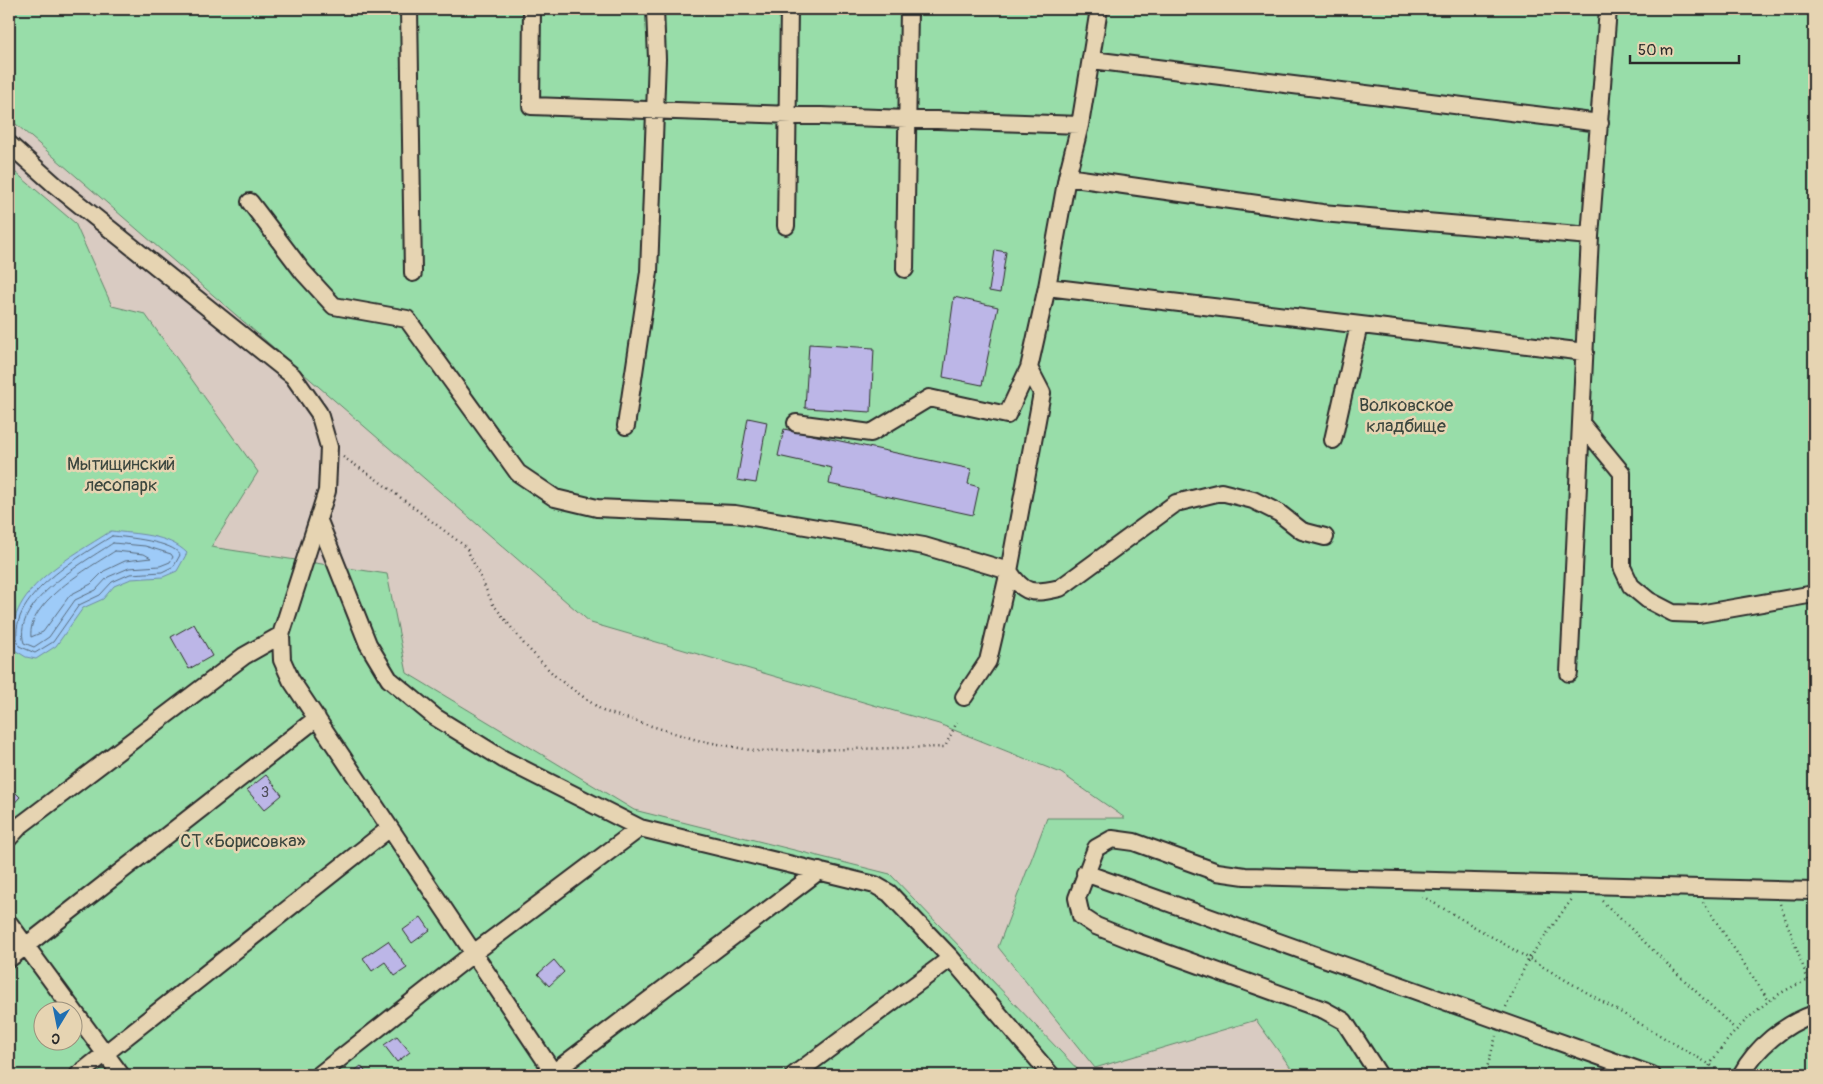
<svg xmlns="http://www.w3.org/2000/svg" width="1823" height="1084" font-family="Pangolin,sans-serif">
  <rect width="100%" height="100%" fill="#d9cbc2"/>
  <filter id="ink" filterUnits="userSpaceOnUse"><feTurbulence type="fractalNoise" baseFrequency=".02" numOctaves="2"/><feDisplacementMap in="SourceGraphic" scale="10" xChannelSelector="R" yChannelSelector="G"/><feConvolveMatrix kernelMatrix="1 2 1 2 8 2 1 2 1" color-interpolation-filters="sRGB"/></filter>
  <g filter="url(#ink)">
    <path fill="#98dda9" stroke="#62846a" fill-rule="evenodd" d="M 9,9 L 1814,9 L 1814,1075 L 1296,1075 L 1256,1020 L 1095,1068 L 998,947 L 1047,818 L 1125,818 L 1061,773 L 939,724 L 591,623 L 9,118 Z
      M 9,167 L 75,223 L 112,306 L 145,314 L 258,472 L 211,547 L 387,574 L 407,673 L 634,810 L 890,874 L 1083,1075 L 9,1075 ZM 42,1012 L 72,1012 L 72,1042 L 42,1042 Z"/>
    <path fill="#9ecbf8" stroke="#708ba6" d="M 111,531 C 136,534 168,534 187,553 L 177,571 L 163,577 L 131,579 L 114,586 L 103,599 L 83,608 L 56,646 L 36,659 L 26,657 L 13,649 C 3,590 70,558 111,531 Z"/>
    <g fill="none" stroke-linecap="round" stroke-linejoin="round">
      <path stroke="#596b7d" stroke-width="1" d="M 112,536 C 127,537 174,542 180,555 L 174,566 L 162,572 L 130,574 L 112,582 L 100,595 L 79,605 L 53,642 L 35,653 L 19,646 C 3,599 79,557 112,536 Z
        M 113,543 L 145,546 L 171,554 L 173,557 L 170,562 L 160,566 L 129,568 L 108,577 L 96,590 L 75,600 L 49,637 L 34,647 L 24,643 C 11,602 86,561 113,543 Z
        M 115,551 L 144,554 L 151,558 L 125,561 L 104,571 L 91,584 L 70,595 L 43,632 L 31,637 C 27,602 89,568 115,551 Z"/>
    </g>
    <path fill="#bcb6e7" stroke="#2b2b2b" d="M 995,250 L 1006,252 L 1000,293 L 989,291 Z
      M 954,297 L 998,307 L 982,385 L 943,377 Z
      M 809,344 L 874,348 L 871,412 L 805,408 Z
      M 748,418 L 767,422 L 756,483 L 737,480 Z
      M 784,429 L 971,469 L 968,484 L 979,487 L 973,515 L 829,484 L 832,468 L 778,456 Z
      M 194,624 L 212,656 L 189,669 L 171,637 Z
      M 266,775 L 282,795 L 264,810 L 247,790 Z
      M 9,786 L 20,797 L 9,809 Z
      M 421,917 L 430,930 L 412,943 L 403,930 Z
      M 388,941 L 407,968 L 395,976 L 385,962 L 372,971 L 363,958 Z
      M 554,960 L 564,972 L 549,986 L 538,974 Z
      M 397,1036 L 410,1052 L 397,1062 L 384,1045 Z
      M 361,1066 L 368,1075 L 349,1075 Z"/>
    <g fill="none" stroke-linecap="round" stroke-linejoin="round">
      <defs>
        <path id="minor" d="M 409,9 L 413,273
          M 532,9 L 531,106 L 1080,125
          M 1608,9 L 1590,236 L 1581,423 L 1622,473 L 1622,567 L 1631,586 L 1648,600 L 1673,613 L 1699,614 L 1814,594
          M 1092,60 L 1600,123
          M 9,144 L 55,185 L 293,376 L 319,413 L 329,447 L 327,491 L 281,635 L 282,660 L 291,680 L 555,1075
          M 1067,177 L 1322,213 L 1590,236
          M 250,202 L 303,272 L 334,306 L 407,319 L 518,473 L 555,498 L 597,508 L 735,514 L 924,546 L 1009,571 L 1042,393 L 1029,368 L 1047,287 L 1067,177 L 1080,125 L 1099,9
          M 786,226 L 789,9
          M 905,269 L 909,9
          M 1047,287 L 1585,352
          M 796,423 L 871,433 L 929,398 L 1007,415 L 1029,368
          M 626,426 L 649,272 L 657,59 L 655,9
          M 1333,440 L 1359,325
          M 319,521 L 368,644 L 389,679 L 435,717 L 503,759 L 640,828 L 875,885 L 889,893 L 951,958 L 1051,1075
          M 1569,673 L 1581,423
          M 964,697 L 988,661 L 1009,571 C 1024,595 1033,594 1060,588 L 1176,503 L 1221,492 L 1253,500 L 1279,513 L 1302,531 L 1325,537
          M 9,838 L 21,825 L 244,656 L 281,635
          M 1085,873 L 1652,1075
          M 9,923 L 121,1075
          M 9,959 L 317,718
          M 78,1075 L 390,828
          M 319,1075 L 475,952 L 640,828
          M 550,1075 L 819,871
          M 794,1075 L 951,958
          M 1379,1075 L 1344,1021 L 1324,1010 L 1136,942 L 1096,926 L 1081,916 L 1077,898 L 1096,848 L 1112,839 L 1134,842 L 1217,872 L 1245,876 L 1814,891
          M 1741,1075 C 1756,1047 1785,1024 1814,1014"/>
      </defs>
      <use href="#minor" stroke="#2b2b2b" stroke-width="20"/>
      <path stroke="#2b2b2b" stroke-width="2.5" stroke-dasharray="1 4" stroke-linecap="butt" d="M 343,457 L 376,479 L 466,547 L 493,604 L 524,644 L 557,678 L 603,711 L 697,740 L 755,751 L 945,747 L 957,722
        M 1422,896 L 1726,1074
        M 1602,901 L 1735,1029
        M 1703,902 L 1769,1001
        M 1780,904 L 1808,980
        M 1506,1007 L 1529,958 L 1572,899
        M 1393,1074 L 1401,1075
        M 1485,1075 L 1496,1036
        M 1705,1075 C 1722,1037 1773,988 1814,979"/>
      <use href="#minor" stroke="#e6d4b2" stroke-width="16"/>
    </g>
  </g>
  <g text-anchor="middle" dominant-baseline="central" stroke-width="5" stroke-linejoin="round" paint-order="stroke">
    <g font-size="15" fill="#4f4e5a">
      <text x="265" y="792">3</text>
    </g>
    <g font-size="18" fill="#3b463e" stroke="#e6d4b2">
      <text x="1406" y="405">Волковское<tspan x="1406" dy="21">кладбище</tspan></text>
      <text x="121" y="464">Мытищинский<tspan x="121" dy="21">лесопарк</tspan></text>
      <text x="243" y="841">СТ «Борисовка»</text>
    </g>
  </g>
  <rect width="1823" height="1084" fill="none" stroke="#e6d4b2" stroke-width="30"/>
  <rect x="15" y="15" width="1793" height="1054" fill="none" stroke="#2b2b2b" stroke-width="2" filter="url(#ink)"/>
  <g transform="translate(58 1026) rotate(190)"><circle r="24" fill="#e6d4b2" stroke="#9b907c"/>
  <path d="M0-4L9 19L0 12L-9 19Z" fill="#1f6fb2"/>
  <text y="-8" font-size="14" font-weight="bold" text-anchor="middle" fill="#2b2b2b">С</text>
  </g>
  <path d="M1630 55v8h109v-8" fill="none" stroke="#2b2b2b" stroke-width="2.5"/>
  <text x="1638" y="55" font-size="15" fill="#2b2b2b" stroke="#e6d4b2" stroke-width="4" paint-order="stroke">50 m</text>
</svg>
